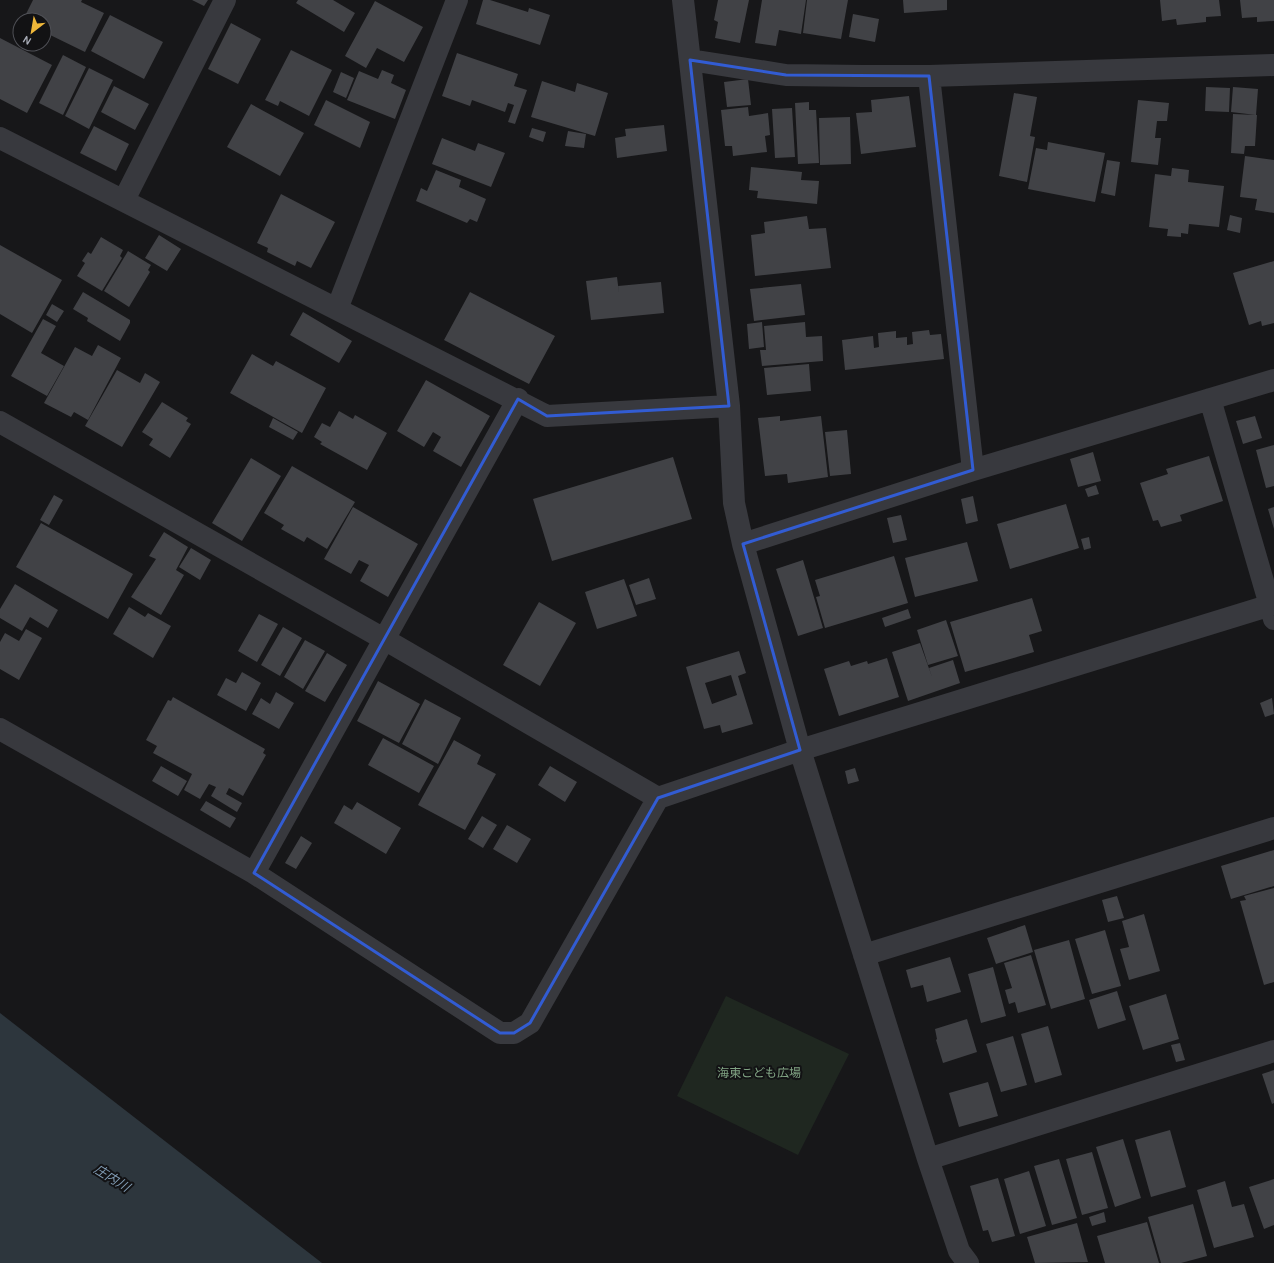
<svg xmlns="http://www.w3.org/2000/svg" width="1274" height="1263" font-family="Karla,'Noto Sans JP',sans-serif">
  <rect width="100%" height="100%" fill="#171719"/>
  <path fill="#1f2720" d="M 726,996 L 849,1054 L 798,1155 L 677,1096 Z"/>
  <path fill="#2d363d" d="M 0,1013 L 322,1263 L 0,1263 Z"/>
  <path fill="#414246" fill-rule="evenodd" d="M 33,0 L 82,0 L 81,2 L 104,13 L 85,52 L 44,32 L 44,20 L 23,20 Z
    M 192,0 L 208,0 L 204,6 Z
    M 298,0 L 333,0 L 355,13 L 344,32 L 296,3 Z
    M 483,0 L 490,0 L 528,12 L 529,8 L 550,15 L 540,45 L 476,24 Z
    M 718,0 L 749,0 L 740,43 L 715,38 L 718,22 L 714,20 Z
    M 762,0 L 806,0 L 801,34 L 779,30 L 776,46 L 755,43 Z
    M 807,0 L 848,0 L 841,39 L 803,33 Z
    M 903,0 L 947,0 L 947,10 L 904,13 Z
    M 1160,0 L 1219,0 L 1221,16 L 1206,17 L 1206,22 L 1177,25 L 1176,19 L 1162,21 Z
    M 1240,0 L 1274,0 L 1274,21 L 1257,22 L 1257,17 L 1242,18 Z
    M 375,1 L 423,27 L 404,62 L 377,48 L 366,68 L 345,56 Z
    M 853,14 L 879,19 L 875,42 L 849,37 Z
    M 110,15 L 163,42 L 144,79 L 91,51 Z
    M 231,23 L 261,39 L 238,84 L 208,69 Z
    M 0,38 L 52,65 L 27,113 L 0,99 Z
    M 291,50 L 332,70 L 309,116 L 280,101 L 278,106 L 265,100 Z
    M 457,53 L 518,74 L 514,86 L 527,90 L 515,124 L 508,122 L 514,105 L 508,103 L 505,112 L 472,100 L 470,106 L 442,96 Z
    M 63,55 L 86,67 L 63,115 L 39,103 Z
    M 89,68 L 113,80 L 89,129 L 65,116 Z
    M 382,70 L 394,75 L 391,83 L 406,90 L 395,119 L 347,100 L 359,71 L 378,79 Z
    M 341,72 L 354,78 L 346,98 L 333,92 Z
    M 748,79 L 751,105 L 727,107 L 724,82 Z
    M 542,81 L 575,92 L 577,83 L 608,93 L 595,136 L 531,117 Z
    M 114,86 L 149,104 L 135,130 L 101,112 Z
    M 1206,87 L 1230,88 L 1229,112 L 1205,111 Z
    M 1233,87 L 1258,89 L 1256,115 L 1231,112 Z
    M 1014,93 L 1037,97 L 1030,136 L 1035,137 L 1027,182 L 999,176 Z
    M 909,96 L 916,147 L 861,154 L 856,113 L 872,112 L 871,100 Z
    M 326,100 L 370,122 L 360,148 L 314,125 Z
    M 1138,100 L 1169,103 L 1167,121 L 1157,121 L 1155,138 L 1161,138 L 1158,165 L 1131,162 Z
    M 809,102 L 809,110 L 816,110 L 819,163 L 798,164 L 795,103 Z
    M 251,104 L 304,133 L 280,176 L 227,147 Z
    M 748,107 L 749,116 L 768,113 L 770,135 L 765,136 L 767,152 L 733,156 L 732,146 L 725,146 L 721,110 Z
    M 792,108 L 795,157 L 775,158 L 772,109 Z
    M 1233,114 L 1257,115 L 1255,146 L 1245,146 L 1244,154 L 1231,153 Z
    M 850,117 L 851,164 L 820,165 L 819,118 Z
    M 664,125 L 667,151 L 617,158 L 615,138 L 626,136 L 625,129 Z
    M 94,126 L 129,144 L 116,171 L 80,153 Z
    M 532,128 L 546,132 L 543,142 L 529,137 Z
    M 568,131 L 586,134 L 584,148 L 565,146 Z
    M 442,138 L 475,151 L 478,143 L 505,153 L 491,187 L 432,164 Z
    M 1048,142 L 1105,153 L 1095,202 L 1028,189 L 1036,148 L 1047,150 Z
    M 1245,156 L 1274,160 L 1274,213 L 1255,210 L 1257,199 L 1240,197 Z
    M 1107,160 L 1120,162 L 1115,196 L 1101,193 Z
    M 751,167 L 802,172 L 801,180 L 819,181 L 817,204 L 757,198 L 758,191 L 749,190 Z
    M 1172,168 L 1189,170 L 1188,182 L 1224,186 L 1219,227 L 1189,224 L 1188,234 L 1181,233 L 1181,237 L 1167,236 L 1168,229 L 1149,227 L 1155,174 L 1171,176 Z
    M 436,170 L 461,180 L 459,187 L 486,199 L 477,222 L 470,219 L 467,223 L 416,201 L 421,188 L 427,191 Z
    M 281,194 L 335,222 L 311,268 L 297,261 L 295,266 L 267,252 L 268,248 L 257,243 Z
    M 1230,215 L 1242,218 L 1240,233 L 1227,230 Z
    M 807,216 L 809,229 L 826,228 L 831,268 L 755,276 L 751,235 L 765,233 L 764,222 Z
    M 159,235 L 181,249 L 167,271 L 145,258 Z
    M 101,237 L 123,250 L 120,256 L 122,258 L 102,291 L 77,276 L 85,263 L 82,261 L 88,252 L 91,254 Z
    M 0,245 L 62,280 L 32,333 L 0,314 Z
    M 128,251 L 151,265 L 148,270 L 150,272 L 129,307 L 104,291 Z
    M 1274,261 L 1274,323 L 1262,326 L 1261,321 L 1249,325 L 1233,273 Z
    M 617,277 L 619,293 L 618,286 L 661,282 L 664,313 L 591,320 L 586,281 Z
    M 801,284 L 805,315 L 754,321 L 750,289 Z
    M 83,292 L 130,320 L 130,323 L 120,341 L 87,321 L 88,318 L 73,309 Z
    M 470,292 L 555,336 L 529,384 L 444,340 Z
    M 52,304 L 64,311 L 57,322 L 46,315 Z
    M 303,312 L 352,341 L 339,363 L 290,335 Z
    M 43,319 L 56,326 L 41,353 L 64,366 L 47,396 L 11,376 Z
    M 762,322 L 764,347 L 749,349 L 747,324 Z
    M 805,322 L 806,337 L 822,336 L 823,361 L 762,366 L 760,350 L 766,350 L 764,326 Z
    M 929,330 L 930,335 L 941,334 L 944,359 L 845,370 L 842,340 L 873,336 L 874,348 L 879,347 L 878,333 L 896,331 L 896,338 L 907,337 L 907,345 L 913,344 L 912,332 Z
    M 98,345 L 121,358 L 88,420 L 74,412 L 71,417 L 44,403 L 75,347 L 92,356 Z
    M 252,354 L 273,366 L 276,361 L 326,388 L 302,433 L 230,393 Z
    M 809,364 L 811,391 L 767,395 L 764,368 Z
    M 117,370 L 140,383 L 145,373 L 160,382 L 122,447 L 85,426 Z
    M 426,380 L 490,416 L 461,467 L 433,451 L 441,437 L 433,432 L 424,447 L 397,431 Z
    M 162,402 L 188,418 L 186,421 L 191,424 L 170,458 L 149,445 L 153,439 L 142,432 Z
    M 339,411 L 353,419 L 355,415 L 387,433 L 367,470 L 320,444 L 322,442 L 314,437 L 322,423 L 330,427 Z
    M 780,416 L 780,421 L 821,416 L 828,477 L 788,483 L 787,474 L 765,476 L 758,418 Z
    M 1255,416 L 1262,438 L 1243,444 L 1236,421 Z
    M 273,418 L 298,432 L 293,440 L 269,427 Z
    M 847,430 L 851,474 L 830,476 L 825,432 Z
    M 1274,445 L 1274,486 L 1266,488 L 1256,450 Z
    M 1093,452 L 1101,481 L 1078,487 L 1070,459 Z
    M 1209,456 L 1223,501 L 1180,515 L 1182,521 L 1161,527 L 1158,520 L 1153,521 L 1140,483 L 1168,474 L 1166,469 Z
    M 673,457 L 692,519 L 552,561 L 533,499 Z
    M 251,458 L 281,476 L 242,541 L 212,523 Z
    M 292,466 L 355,502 L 327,549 L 307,537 L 304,542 L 281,529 L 284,525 L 264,513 Z
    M 1096,485 L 1099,494 L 1088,497 L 1085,489 Z
    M 54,495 L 63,500 L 49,525 L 40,520 Z
    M 973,496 L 978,521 L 966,524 L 961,499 Z
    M 1066,504 L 1079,548 L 1010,569 L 997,524 Z
    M 353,507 L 418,544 L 388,597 L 360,581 L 369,565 L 359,560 L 351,574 L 324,559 Z
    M 1274,507 L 1274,529 L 1268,509 Z
    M 901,515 L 907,540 L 893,543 L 887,518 Z
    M 41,523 L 133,574 L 108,619 L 16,567 Z
    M 164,532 L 188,547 L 176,570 L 184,575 L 161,615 L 131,597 L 156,559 L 149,556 Z
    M 1089,537 L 1091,548 L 1084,550 L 1081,539 Z
    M 967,542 L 978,581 L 915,597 L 905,558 Z
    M 191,548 L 211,560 L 200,580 L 179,567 Z
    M 894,556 L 908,603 L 825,628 L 816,597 L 820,596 L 815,580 Z
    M 803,560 L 823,628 L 798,636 L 776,569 Z
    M 649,578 L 656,599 L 636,605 L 629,585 Z
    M 624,579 L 637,616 L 597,629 L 585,592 Z
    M 15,584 L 58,610 L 48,628 L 30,617 L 22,631 L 0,618 L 0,609 Z
    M 1032,598 L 1042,631 L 1029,635 L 1034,652 L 965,672 L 950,622 Z
    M 539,602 L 576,623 L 540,686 L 503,665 Z
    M 129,607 L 145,617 L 148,613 L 171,626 L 153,658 L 113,634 Z
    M 908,609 L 911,618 L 885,627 L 882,618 Z
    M 259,614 L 278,624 L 257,662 L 238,651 Z
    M 946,620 L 958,656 L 928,665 L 917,630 Z
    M 283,627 L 302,638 L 280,676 L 261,665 Z
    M 26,629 L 42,638 L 19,680 L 0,669 L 0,642 L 5,633 L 19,641 Z
    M 305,640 L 325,651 L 303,689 L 284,677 Z
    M 920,643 L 932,677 L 929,668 L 953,660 L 960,683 L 908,701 L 892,652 Z
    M 739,651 L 746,673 L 738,676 L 753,724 L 722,733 L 720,725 L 704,729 L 686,667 ZM 731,675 L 737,695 L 712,704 L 705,683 Z
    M 327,653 L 347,665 L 325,702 L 305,691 Z
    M 887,658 L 899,697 L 839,716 L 824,669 L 849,661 L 851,666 L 867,661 L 868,664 Z
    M 242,672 L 261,683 L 246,711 L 217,695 L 226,678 L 236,683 Z
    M 378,681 L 420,704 L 399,743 L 357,721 Z
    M 276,692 L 294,703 L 279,729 L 252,714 L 261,698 L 270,704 Z
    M 173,697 L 265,749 L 263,753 L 266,755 L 243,796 L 229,788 L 226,794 L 242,803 L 237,812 L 211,796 L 216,787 L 209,784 L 200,799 L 184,790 L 192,774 L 153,753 L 157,746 L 146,740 L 168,700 L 171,701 Z
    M 1272,698 L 1274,714 L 1265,717 L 1260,703 Z
    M 425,699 L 461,718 L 438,764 L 402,744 Z
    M 383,738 L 434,766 L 419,793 L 368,765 Z
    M 454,740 L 481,755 L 477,764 L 496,774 L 465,830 L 418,805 Z
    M 161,766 L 187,781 L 178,796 L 152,781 Z
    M 550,766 L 577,782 L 565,802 L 538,785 Z
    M 855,768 L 859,781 L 848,784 L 845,771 Z
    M 206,801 L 236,818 L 230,828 L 200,810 Z
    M 357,802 L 401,828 L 386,854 L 334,823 L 344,805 L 352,810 Z
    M 482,816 L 497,825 L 483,848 L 468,839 Z
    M 507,825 L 531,839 L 517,863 L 493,849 Z
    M 301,836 L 312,843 L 296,869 L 285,863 Z
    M 1274,850 L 1274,886 L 1231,899 L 1221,866 Z
    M 1274,888 L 1274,982 L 1264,985 L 1240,901 L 1246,900 L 1244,896 Z
    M 1117,896 L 1124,918 L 1108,922 L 1102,900 Z
    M 1144,914 L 1160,971 L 1129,980 L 1120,949 L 1129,947 L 1122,921 Z
    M 1025,925 L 1033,952 L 996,964 L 987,938 Z
    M 1105,930 L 1121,986 L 1092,994 L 1075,939 Z
    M 1069,940 L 1085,999 L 1051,1009 L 1034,950 Z
    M 1031,955 L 1046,1005 L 1018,1013 L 1015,1002 L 1009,1004 L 1005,990 L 1012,988 L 1004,963 Z
    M 950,957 L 961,992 L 927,1002 L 923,985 L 911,988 L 906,970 Z
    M 993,967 L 1006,1016 L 981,1023 L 968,974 Z
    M 1117,991 L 1126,1020 L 1098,1029 L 1089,1000 Z
    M 1166,994 L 1179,1039 L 1143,1050 L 1129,1006 Z
    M 967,1019 L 977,1052 L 943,1063 L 936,1040 L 937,1039 L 935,1029 Z
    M 1048,1026 L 1062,1075 L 1035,1083 L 1021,1034 Z
    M 1013,1036 L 1027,1085 L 1001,1092 L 986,1044 Z
    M 1180,1043 L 1185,1060 L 1176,1062 L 1171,1045 Z
    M 1274,1070 L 1274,1103 L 1272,1104 L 1262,1074 Z
    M 988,1082 L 998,1116 L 959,1127 L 949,1093 Z
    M 1170,1130 L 1186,1187 L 1151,1197 L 1135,1140 Z
    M 1123,1139 L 1141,1198 L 1115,1207 L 1096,1147 Z
    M 1092,1152 L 1108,1208 L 1082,1215 L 1066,1159 Z
    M 1059,1159 L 1077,1218 L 1052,1225 L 1034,1166 Z
    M 1029,1171 L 1046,1226 L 1020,1234 L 1004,1179 Z
    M 998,1178 L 1015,1236 L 992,1242 L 988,1230 L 983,1231 L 970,1186 Z
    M 1274,1179 L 1274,1225 L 1264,1229 L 1249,1187 Z
    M 1225,1181 L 1232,1207 L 1244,1204 L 1254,1237 L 1214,1248 L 1197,1190 Z
    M 1193,1204 L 1207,1256 L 1181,1263 L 1161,1263 L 1148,1217 Z
    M 1104,1212 L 1106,1222 L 1092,1226 L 1089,1217 Z
    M 1147,1222 L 1159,1263 L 1105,1263 L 1097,1236 Z
    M 1077,1223 L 1088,1262 L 1035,1263 L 1027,1237 Z"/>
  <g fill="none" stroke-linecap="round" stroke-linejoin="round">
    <path stroke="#38393e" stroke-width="22" d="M 683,0 L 729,406 L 734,503 L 743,544 L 800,750 L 928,1159 L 959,1251 L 968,1263
      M 690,60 L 786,75 L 863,76 L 929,76 L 1274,65
      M 929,76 L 973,470
      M 0,138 L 547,416 L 729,406
      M 124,200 L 225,0
      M 337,309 L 457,0
      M 1210,399 L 1274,619
      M 0,422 L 384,639 L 658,798
      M 743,544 L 973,470 L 1274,380
      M 0,729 L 254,873 L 500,1033 L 514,1033 L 530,1023 L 658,798 L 800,750 L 1274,604
      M 254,873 L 518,399
      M 864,955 L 1274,828
      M 928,1159 L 1274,1051"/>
  </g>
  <path fill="none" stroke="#325cd3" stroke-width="3" stroke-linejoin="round" d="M 690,60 L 786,75 L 929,76 L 973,470 L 743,544 L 800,750 L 658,798 L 530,1023 L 514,1033 L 500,1033 L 254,873 L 518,399 L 547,416 L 729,406 Z"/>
  <g text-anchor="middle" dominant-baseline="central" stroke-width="4" stroke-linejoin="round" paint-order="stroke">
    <g font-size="12" fill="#81a484" stroke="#121214">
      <text x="759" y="1073">海東こども広場</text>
    </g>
    <g font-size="13" font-style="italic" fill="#819bb3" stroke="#121214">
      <text transform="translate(112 1178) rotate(32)">庄内川</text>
    </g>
  </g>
  <g transform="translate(32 32) rotate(211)"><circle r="19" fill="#121214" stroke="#4f5056"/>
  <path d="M0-3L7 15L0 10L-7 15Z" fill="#efb739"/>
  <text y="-6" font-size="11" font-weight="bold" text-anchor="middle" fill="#aaaeb9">N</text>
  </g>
</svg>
